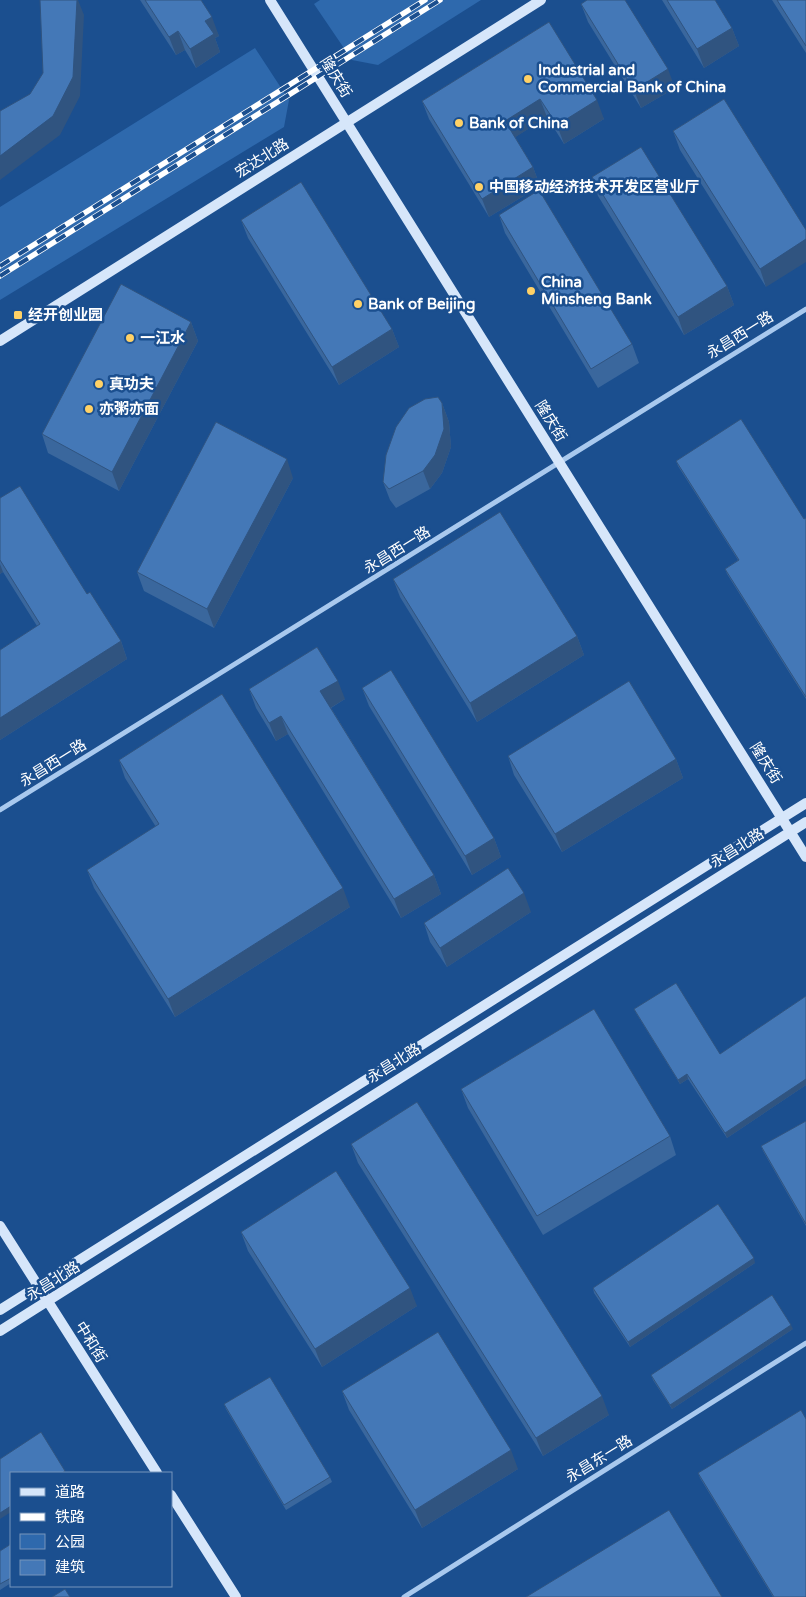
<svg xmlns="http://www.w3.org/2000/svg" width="806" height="1597" font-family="'Varela Round','Noto Sans SC',sans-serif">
  <rect width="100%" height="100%" fill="#1b4f8f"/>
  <path fill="#2e69ad" d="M 320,0 L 481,0 L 378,65 L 352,60 L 314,4 Z
    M 255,48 L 289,100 L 284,127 L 0,300 L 0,207 Z"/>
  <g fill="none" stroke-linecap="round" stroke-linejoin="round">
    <path stroke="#a9c9ee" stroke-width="5" d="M 0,810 L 806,309
      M 404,1597 L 806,1343"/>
    <path stroke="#d6e6fa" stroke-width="10" d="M 270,0 L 806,857
      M 0,341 L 541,0
      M 0,1226 L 157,1473
      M 0,1310 L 806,803
      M 0,1331 L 806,822
      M 171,1495 L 236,1597"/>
    <defs>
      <path id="rail" d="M 0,266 L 425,0
        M 0,276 L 440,0"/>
    </defs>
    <use href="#rail" stroke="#fff" stroke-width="5.5"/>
    <use href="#rail" stroke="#1b4f8f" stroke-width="4" stroke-dasharray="11" stroke-linecap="butt"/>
  </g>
  <path fill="#3a679d" d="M 140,0 L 201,0 L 219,36 L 215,38 L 220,52 L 196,68 L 185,50 L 176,55 Z
    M 662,0 L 715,0 L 732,28 L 739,46 L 704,68 Z
    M 772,0 L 806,0 L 806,53 Z
    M 581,4 L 675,88 L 641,108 L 588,22 Z
    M 549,22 L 604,119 L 564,144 L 547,117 L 515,137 L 533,167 L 540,186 L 489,217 L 429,119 L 422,101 Z
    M 724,99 L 766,287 L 680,150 L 673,131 Z
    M 592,177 L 727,286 L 734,305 L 684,335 L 598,196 Z
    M 499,215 L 632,344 L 639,363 L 598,388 L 505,233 Z
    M 241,220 L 392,329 L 399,347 L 339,385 L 248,238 Z
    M 191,322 L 198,341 L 119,491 L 48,453 L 42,434 Z
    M 442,403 L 449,422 L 451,447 L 442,473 L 430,489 L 396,508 L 390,500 L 383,482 Z
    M 676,461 L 804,519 L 806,518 L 806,699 L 727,574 L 725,569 L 738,560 L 678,466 Z
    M 293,478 L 214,628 L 144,591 L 137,572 Z
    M 0,498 L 87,594 L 121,641 L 127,659 L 0,740 L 0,650 L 37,626 L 3,572 L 0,574 Z
    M 393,579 L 577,636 L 584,655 L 477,722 L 400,597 Z
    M 362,688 L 494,838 L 501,857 L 472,875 L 369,706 Z
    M 249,689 L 345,699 L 331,708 L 434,875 L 441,894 L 401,918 L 288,734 L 276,741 L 256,708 Z
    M 508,756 L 676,759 L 683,778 L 562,852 L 514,775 Z
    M 119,760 L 350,907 L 175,1017 L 94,888 L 87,870 L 156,827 L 125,778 Z
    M 531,912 L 447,967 L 430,942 L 424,923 Z
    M 806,996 L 806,1085 L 727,1138 L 688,1079 L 680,1084 L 636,1013 L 634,1009 L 720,1054 Z
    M 461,1089 L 670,1136 L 676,1155 L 543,1235 L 468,1108 Z
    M 806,1121 L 806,1226 L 763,1151 L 761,1146 Z
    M 351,1144 L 609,1415 L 543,1456 L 358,1163 Z
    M 241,1232 L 417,1306 L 322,1367 L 248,1251 Z
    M 755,1263 L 630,1347 L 594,1293 L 593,1288 Z
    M 793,1329 L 672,1409 L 653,1380 L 651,1375 Z
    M 342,1391 L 518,1469 L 422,1528 L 349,1410 Z
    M 224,1404 L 330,1477 L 332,1482 L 286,1510 L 226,1409 Z
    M 698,1473 L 806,1597 L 773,1597 L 700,1478 Z
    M 11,1544 L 11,1583 L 0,1590 L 0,1551 Z"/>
  <path fill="#305480" d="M 77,0 L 78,0 L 84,15 L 80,96 L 60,135 L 0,180 L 0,156 L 53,116 Z
    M 212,17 L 219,36 L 215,38 L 220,52 L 196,68 L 190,49 L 205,21 Z
    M 732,28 L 739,46 L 704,68 L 697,49 Z
    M 178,31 L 185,50 L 176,55 L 169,37 Z
    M 668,69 L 675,88 L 641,108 L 634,90 Z
    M 540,99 L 547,117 L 511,140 L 505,121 Z
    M 597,100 L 604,119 L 564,144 L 557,125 Z
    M 533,167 L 540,186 L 489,217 L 482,199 Z
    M 806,239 L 806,262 L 766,287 L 760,269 Z
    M 727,286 L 734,305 L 684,335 L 678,317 Z
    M 191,322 L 198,341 L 119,491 L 112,472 Z
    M 392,329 L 399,347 L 339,385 L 332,367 Z
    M 442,403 L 449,422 L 451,447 L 442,473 L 430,489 L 423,471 Z
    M 287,459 L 293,478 L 214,628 L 207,609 Z
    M 0,564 L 3,572 L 0,574 Z
    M 577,636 L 584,655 L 477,722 L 470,703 Z
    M 121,641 L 127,659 L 0,740 L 0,718 Z
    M 338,681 L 345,699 L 327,710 L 320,691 Z
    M 281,716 L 288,734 L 276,741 L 269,723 Z
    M 676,759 L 683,778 L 562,852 L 555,834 Z
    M 494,838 L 501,857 L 472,875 L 465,856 Z
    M 434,875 L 441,894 L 401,918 L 394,899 Z
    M 343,888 L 350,907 L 175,1017 L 168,999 Z
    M 524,893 L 531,912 L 447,967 L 440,948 Z
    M 687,1074 L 688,1079 L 680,1084 L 678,1080 Z
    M 806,1079 L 806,1085 L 727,1138 L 725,1133 Z
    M 754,1258 L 755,1263 L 630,1347 L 628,1342 Z
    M 410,1288 L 417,1306 L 322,1367 L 315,1349 Z
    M 791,1325 L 793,1329 L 672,1409 L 670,1405 Z
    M 602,1396 L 609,1415 L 543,1456 L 536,1438 Z
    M 511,1450 L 518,1469 L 422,1528 L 415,1510 Z
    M 11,1506 L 11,1512 L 0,1519 L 0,1513 Z"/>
  <path fill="#4478b7" stroke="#305480" d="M 40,0 L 77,0 L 73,77 L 53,116 L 0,156 L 0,111 L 30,94 L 43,73 Z
    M 145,0 L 201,0 L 212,17 L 205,21 L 214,34 L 190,49 L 178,31 L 169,37 Z
    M 587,0 L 625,0 L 668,69 L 634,90 L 581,4 Z
    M 667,0 L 715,0 L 732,28 L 697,49 Z
    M 777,0 L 806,0 L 806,46 Z
    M 549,22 L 597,100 L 557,125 L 540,99 L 505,121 L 533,167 L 482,199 L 422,101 Z
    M 724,99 L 806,230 L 806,239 L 760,269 L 673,131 Z
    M 641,147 L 727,286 L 678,317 L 592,177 Z
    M 301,182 L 392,329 L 332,367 L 241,220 Z
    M 539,190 L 632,344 L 591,369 L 499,215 Z
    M 121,284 L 191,322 L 112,472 L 42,434 Z
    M 438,397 L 442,403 L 444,429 L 435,455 L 423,471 L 389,489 L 383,482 L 386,455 L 396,427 L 409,408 L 425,399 Z
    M 741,419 L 804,519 L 806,518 L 806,697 L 725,569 L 739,560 L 676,461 Z
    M 216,422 L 287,459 L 207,609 L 137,572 Z
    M 20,486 L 87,594 L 90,592 L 121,641 L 0,718 L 0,650 L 40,624 L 0,560 L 0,498 Z
    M 500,512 L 577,636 L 470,703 L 393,579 Z
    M 317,647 L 338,681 L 320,691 L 434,875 L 394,899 L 281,716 L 269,723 L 249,689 Z
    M 391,670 L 494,838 L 465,856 L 362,688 Z
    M 629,681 L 676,759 L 555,834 L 508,756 Z
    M 222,694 L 343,888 L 168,999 L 87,870 L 159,824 L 119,760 Z
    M 508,868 L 524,893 L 440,948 L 424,923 Z
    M 676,983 L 720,1054 L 806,996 L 806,1079 L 725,1133 L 687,1074 L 678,1080 L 634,1009 Z
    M 594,1009 L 670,1136 L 537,1216 L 461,1089 Z
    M 417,1102 L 602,1396 L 536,1438 L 351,1144 Z
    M 806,1121 L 806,1224 L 761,1146 Z
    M 336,1171 L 410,1288 L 315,1349 L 241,1232 Z
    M 718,1204 L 754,1258 L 628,1342 L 593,1288 Z
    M 772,1295 L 791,1325 L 670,1405 L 651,1375 Z
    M 438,1332 L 511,1450 L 415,1510 L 342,1391 Z
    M 270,1377 L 330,1477 L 284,1505 L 224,1404 Z
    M 801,1410 L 806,1419 L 806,1597 L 774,1597 L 698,1473 Z
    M 41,1432 L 65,1471 L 62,1473 L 11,1473 L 11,1506 L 0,1513 L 0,1459 Z
    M 669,1510 L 722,1597 L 526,1597 Z
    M 11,1544 L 11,1578 L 0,1584 L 0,1551 Z
    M 65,1589 L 70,1597 L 52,1597 Z"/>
  <g fill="#ffd166" stroke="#1b4f8f" stroke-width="2">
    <circle cx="528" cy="79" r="5"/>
    <circle cx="459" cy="123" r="5"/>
    <circle cx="479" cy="187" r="5"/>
    <circle cx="531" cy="291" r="5"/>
    <circle cx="358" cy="304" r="5"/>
    <rect x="13" y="310" width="10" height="10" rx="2.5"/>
    <circle cx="130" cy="338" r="5"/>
    <circle cx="99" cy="384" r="5"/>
    <circle cx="89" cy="409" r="5"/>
  </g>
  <g text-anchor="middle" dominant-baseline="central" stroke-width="5" stroke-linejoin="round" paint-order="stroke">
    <g font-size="15" font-weight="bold" fill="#fff" stroke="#1b4f8f" text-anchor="start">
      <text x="538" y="70">Industrial and<tspan x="538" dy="17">Commercial Bank of China</tspan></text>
      <text x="469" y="123">Bank of China</text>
      <text x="489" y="187">中国移动经济技术开发区营业厅</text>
      <text x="541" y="282">China<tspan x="541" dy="17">Minsheng Bank</tspan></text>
      <text x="368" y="304">Bank of Beijing</text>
      <text x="28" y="315">经开创业园</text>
      <text x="140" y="338">一江水</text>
      <text x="109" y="384">真功夫</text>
      <text x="99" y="409">亦粥亦面</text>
    </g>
    <g font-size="15" fill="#fff" stroke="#1b4f8f">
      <text transform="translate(336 77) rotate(58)">隆庆街</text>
      <text transform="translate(262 158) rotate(-32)">宏达北路</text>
      <text transform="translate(740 335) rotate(-32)">永昌西一路</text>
      <text transform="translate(551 421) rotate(58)">隆庆街</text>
      <text transform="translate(397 550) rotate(-32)">永昌西一路</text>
      <text transform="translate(53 763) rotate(-32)">永昌西一路</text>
      <text transform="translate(766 763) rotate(58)">隆庆街</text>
      <text transform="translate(737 848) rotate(-32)">永昌北路</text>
      <text transform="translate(394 1063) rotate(-32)">永昌北路</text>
      <text transform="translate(53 1281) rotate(-32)">永昌北路</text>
      <text transform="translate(91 1342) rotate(58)">中和街</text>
      <text transform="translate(599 1459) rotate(-32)">永昌东一路</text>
    </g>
  </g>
  <rect x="10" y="1472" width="162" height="115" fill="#1b4f8f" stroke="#7695bc"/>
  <rect x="20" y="1488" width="25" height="8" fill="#d6e6fa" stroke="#7695bc"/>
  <text x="55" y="1497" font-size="15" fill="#ffffff">道路</text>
  <rect x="20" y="1513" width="25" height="8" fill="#ffffff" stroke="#7695bc"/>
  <text x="55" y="1522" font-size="15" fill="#ffffff">铁路</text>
  <rect x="20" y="1534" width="25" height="15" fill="#2e69ad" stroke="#7695bc"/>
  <text x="55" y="1547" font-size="15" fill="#ffffff">公园</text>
  <rect x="20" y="1560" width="25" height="15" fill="#4478b7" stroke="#7695bc"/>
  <text x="55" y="1572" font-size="15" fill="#ffffff">建筑</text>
</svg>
